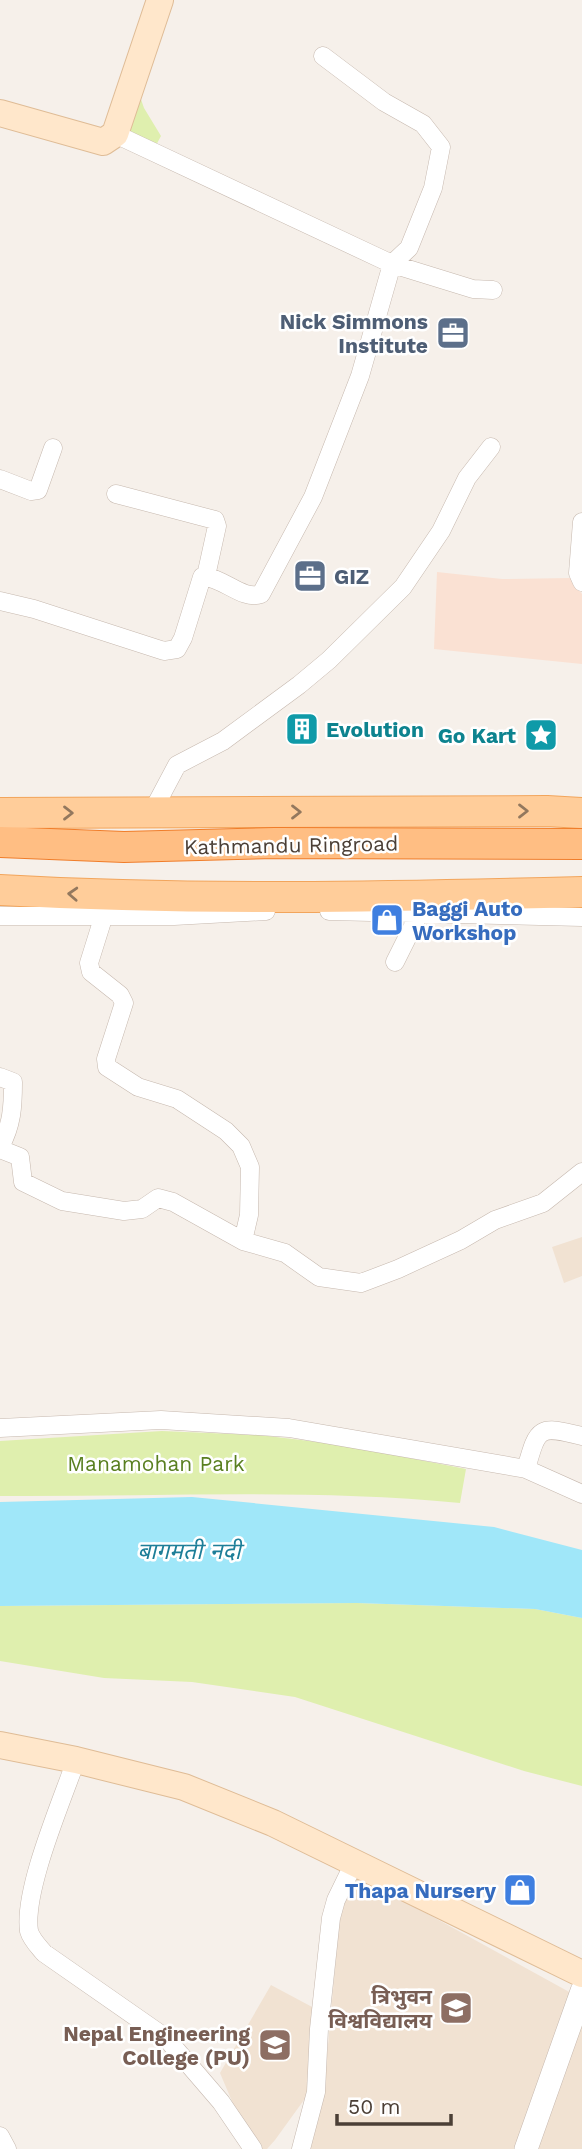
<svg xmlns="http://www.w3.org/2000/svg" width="582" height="2149" font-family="'Work Sans','Noto Sans Devanagari',sans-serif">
  <rect width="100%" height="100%" fill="#f6f0ea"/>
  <path fill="#fae1d3" d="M 437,572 L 502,579 L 570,578 L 582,594 L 582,664 L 434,649 Z"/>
  <path fill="#f1e2d2" d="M 582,1237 L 582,1276 L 564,1283 L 552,1247 Z
    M 355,1874 L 582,1999 L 582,2149 L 307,2149 L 325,2078 L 341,1902 Z
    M 271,1985 L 314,2008 L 309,2093 L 275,2140 L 267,2149 L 260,2149 L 245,2132 L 220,2073 Z"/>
  <path fill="#dfefae" d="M 136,85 L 144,108 L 161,136 L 155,147 L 124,130 Z
    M 162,1431 L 259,1435 L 343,1445 L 466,1469 L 460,1503 C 307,1488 153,1497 0,1496 L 0,1441 Z
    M 357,1603 L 535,1609 L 582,1618 L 582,1786 L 524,1771 L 295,1697 L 192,1682 L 104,1678 L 0,1661 L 0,1606 Z"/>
  <path fill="#a0e7f9" d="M 192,1497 L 494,1527 L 582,1550 L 582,1618 L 535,1609 L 357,1603 L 0,1606 L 0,1502 Z"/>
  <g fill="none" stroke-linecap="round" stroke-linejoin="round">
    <defs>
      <path id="minor" d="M 115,134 L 392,264 L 473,289 L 493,290
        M 0,479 L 31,491 L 38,490 L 53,448
        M 116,494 L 215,520 L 217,526 L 206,576
        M 582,522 L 578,573 L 582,582
        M 0,601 L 34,609 L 164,651 L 177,649 L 183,638 L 202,577 C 222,576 242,601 261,594 L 313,497 L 360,376 L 392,264 L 409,248 L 433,188 L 441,147 L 423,124 L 384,102 L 323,56
        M 151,814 L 177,765 L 223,741 L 299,685 L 329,660 L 403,587 L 441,531 L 467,478 L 491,447
        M 329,911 L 582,917
        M 104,915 L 89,963 L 91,972 L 120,995 L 124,1003 L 106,1059 L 107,1067 L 138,1087 L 177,1099 L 226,1131 L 241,1146 L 250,1167 L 249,1215 L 243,1241
        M 0,916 L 174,916 L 266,911
        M 395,962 L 419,914
        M 0,1077 L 13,1082 C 13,1107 12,1125 0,1147
        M 0,1149 L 20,1157 L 23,1182 L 62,1201 L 124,1211 L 142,1209 L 158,1198 L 173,1202 L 243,1241 L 285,1253 L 319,1277 L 361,1283 L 398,1269 L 461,1240 L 495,1220 L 543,1203 L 582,1172
        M 0,1428 L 161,1420 L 289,1428 L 526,1469 L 582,1494
        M 526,1469 C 538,1427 538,1425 582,1436
        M 76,1760 C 62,1801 23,1890 29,1931 C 31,1939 39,1947 44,1953 L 166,2038 L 221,2102 L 253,2149
        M 0,2136 L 7,2149
        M 301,2149 L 316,2092 L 319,2029 L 331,1918 L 336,1900 L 355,1861"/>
      <path id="tertiary" d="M 526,2149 L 582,1991"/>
      <path id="secondary" d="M 0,113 L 103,142 L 115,134 L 160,0
        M 0,1745 L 76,1760 L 184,1787 L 273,1823 L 582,1974"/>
      <path id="primary" d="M 0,813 L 547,811 L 582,813
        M 0,890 C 194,901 388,897 582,892"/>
      <path id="trunk" d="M 0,842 L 124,847 L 275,843 L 582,844"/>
    </defs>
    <use href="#minor" stroke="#c6b8ae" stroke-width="19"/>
    <use href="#tertiary" stroke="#c6b8ae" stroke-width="24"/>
    <use href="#secondary" stroke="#dfbc96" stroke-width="28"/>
    <use href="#primary" stroke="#f2a55c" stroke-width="32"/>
    <use href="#trunk" stroke="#f07d2a" stroke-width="32"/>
    <use href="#minor" stroke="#fff" stroke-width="18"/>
    <use href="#tertiary" stroke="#fff" stroke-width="23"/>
    <use href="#secondary" stroke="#ffe7cb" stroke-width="26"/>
    <use href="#primary" stroke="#ffcd9a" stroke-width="30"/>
    <use href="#trunk" stroke="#ffbe83" stroke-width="30"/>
  </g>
  <defs><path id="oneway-chevron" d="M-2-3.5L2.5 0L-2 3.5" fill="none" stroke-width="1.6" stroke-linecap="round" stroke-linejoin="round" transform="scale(1.75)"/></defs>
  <g stroke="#93785e">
    <use href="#oneway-chevron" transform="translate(523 811)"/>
    <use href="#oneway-chevron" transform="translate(296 812)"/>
    <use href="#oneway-chevron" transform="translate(68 813)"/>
    <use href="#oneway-chevron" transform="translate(73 894) rotate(-177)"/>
  </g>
  <defs>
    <symbol id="office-square" viewBox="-11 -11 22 22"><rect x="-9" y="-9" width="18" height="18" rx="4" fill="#5c6f8a" stroke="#fff"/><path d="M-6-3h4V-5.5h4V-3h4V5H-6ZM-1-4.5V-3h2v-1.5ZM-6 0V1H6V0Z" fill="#fff"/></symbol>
    <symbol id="building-square" viewBox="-11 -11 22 22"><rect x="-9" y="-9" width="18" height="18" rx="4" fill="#0f9aa8" stroke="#fff"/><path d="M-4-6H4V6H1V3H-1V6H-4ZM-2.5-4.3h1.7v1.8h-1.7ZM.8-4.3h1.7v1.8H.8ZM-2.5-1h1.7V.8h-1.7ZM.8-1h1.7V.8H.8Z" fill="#fff"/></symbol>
    <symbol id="sight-square" viewBox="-11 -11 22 22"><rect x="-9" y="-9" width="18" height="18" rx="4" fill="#0f9aa8" stroke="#fff"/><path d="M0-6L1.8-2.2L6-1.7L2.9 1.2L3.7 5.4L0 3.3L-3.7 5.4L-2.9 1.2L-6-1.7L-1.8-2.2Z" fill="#fff"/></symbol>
    <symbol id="shop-square" viewBox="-11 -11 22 22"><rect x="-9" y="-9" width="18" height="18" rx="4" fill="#3f7fe0" stroke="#fff"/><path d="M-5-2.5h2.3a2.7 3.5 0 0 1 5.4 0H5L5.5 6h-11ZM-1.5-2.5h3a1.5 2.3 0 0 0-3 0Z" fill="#fff"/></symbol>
    <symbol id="university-square" viewBox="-11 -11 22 22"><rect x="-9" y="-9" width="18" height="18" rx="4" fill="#8d6e63" stroke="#fff"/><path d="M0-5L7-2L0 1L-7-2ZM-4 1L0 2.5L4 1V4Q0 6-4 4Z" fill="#fff"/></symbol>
  </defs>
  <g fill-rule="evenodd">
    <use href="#office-square" x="434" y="314" width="38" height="38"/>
    <use href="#office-square" x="291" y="557" width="38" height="38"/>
    <use href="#building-square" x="283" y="710" width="38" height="38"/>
    <use href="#sight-square" x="522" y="716" width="38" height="38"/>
    <use href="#shop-square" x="368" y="901" width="38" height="38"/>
    <use href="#shop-square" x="501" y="1871" width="38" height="38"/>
    <use href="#university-square" x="437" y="1989" width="38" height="38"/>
    <use href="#university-square" x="256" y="2026" width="38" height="38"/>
  </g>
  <g text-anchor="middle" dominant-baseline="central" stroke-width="5" stroke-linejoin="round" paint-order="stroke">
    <g font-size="21" font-weight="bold" fill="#4e5e75" stroke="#fff" text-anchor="end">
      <text x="428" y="321">Nick Simmons<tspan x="428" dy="24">Institute</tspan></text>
      <text x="334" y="576" text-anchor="start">GIZ</text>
    </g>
    <g font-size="21" font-weight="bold" fill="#0d838f" stroke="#fff" text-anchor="start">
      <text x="326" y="729">Evolution</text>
      <text x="516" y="735" text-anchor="end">Go Kart</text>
    </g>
    <g font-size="21" fill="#4b3f36" stroke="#fff">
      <text transform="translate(291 845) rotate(-1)">Kathmandu Ringroad</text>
    </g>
    <g font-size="21" font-weight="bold" fill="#366cbe" stroke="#fff" text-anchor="start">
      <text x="412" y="908">Baggi Auto<tspan x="412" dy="24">Workshop</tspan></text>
      <text x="496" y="1890" text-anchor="end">Thapa Nursery</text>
    </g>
    <g font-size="21" fill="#597f20" stroke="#fff">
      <text x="156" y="1463">Manamohan Park</text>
    </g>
    <g font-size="21" font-weight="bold" fill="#785e54" stroke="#fff" text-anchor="end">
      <text x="432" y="1996">त्रिभुवन<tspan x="432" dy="24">विश्वविद्यालय</tspan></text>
      <text x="250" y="2033">Nepal Engineering<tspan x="250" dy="24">College (PU)</tspan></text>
    </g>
    <g font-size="23" font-style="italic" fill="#1d7e98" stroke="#fff">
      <text x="189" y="1551">बागमती नदी</text>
    </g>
  </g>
  <path d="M337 2114v10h114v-10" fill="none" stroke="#4b3f36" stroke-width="3.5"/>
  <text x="348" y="2114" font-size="21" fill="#4b3f36" stroke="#ffffff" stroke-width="5" paint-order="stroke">50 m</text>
</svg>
